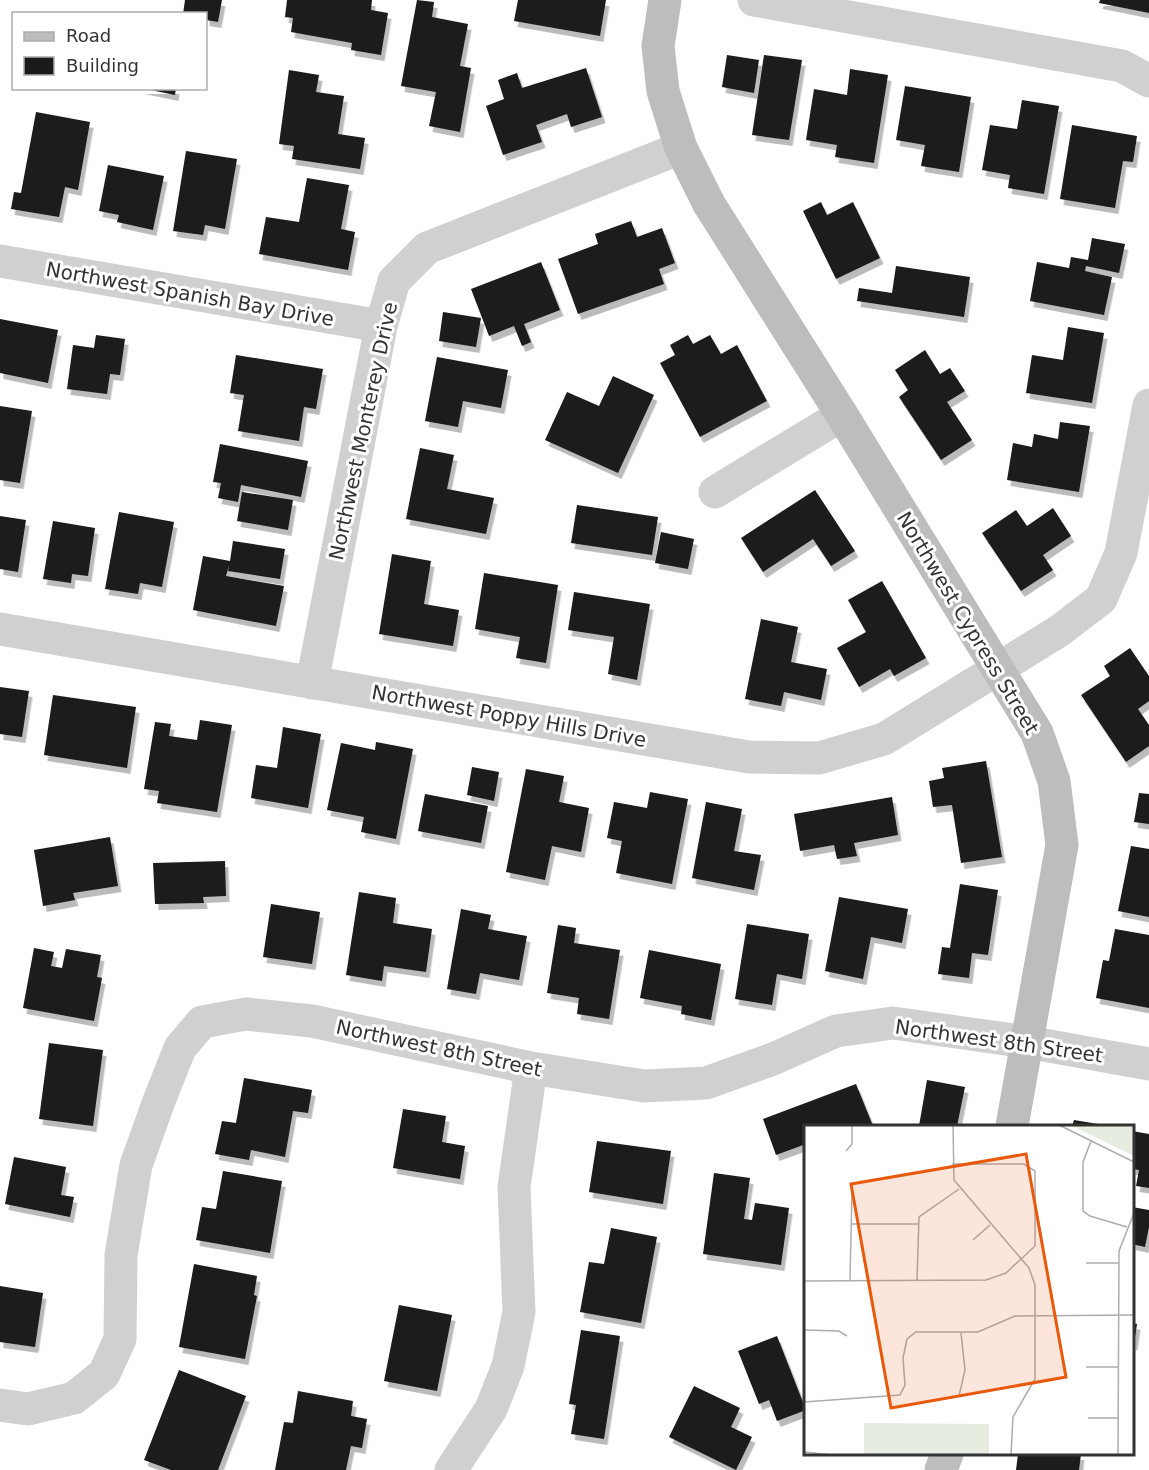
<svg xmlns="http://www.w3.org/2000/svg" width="1149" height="1470" font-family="'DejaVu Sans',sans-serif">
  <defs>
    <filter id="shadow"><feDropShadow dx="3.5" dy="6" stdDeviation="0" flood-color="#0004"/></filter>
  </defs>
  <rect width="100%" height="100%" fill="#fff"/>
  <path fill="#1a1a1a" filter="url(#shadow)" d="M 185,0 L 222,0 L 218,22 L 206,20 L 206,14 L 183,14 Z
    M 287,0 L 372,0 L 371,10 L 388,13 L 381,55 L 351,50 L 352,43 L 291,32 L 293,18 L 285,17 Z
    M 417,0 L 434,2 L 432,17 L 468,24 L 460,66 L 471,68 L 460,132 L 429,126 L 436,92 L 401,86 Z
    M 518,0 L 606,0 L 600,36 L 514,21 Z
    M 1100,0 L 1149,0 L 1149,13 L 1099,3 Z
    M 727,55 L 759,60 L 754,93 L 722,87 Z
    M 764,55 L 802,60 L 789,140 L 752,135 Z
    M 586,68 L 602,117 L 571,127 L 567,114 L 536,125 L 542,142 L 503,155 L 486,106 L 504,99 L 498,80 L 517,73 L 522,88 Z
    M 850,69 L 888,75 L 874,163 L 835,157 L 837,145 L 806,140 L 814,89 L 847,95 Z
    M 289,70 L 319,75 L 316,92 L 344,96 L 338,134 L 365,138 L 360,169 L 292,159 L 294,146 L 279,144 Z
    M 905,86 L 971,97 L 959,172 L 921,166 L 925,145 L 896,140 Z
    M 141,88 L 176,88 L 175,95 Z
    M 1022,100 L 1059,106 L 1044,194 L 1008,188 L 1010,175 L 982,170 L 990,125 L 1017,129 Z
    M 36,112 L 90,122 L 78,190 L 65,187 L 59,217 L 11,209 L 14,192 L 21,193 Z
    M 1072,125 L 1137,136 L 1133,162 L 1123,161 L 1115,208 L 1060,199 Z
    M 186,151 L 237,159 L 225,229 L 205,225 L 203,235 L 173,231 Z
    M 108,165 L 164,176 L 153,230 L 117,222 L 119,215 L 99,211 Z
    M 307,178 L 349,185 L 341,229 L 355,232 L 348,270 L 259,254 L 266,217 L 299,222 Z
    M 821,202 L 827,215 L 853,202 L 880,258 L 836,279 L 803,211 Z
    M 631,221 L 637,237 L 662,228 L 675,263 L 659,269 L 664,284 L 578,314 L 558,259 L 598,244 L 595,234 Z
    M 1092,238 L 1125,244 L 1119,273 L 1086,266 L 1085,271 L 1112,277 L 1104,315 L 1030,301 L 1037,262 L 1069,268 L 1071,257 L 1088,260 Z
    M 541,262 L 560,310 L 524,324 L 531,342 L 522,346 L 514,326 L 489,336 L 471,289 Z
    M 896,266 L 970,277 L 964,317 L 857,301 L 859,288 L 892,293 Z
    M 443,312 L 481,318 L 476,347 L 439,341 Z
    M 0,319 L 58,330 L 48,383 L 0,373 Z
    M 1068,327 L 1104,333 L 1092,403 L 1026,393 L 1032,355 L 1063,360 Z
    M 96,335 L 125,339 L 120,375 L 110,374 L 107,394 L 67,389 L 73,345 L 94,348 Z
    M 688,335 L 693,344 L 710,335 L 721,354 L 737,345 L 767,401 L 700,437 L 660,363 L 675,355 L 670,345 Z
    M 925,350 L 940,374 L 950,368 L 965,391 L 947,402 L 972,440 L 941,460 L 899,397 L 908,390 L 895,370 Z
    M 236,355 L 323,369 L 316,409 L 304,407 L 299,441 L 238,431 L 244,395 L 230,393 Z
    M 437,357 L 508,370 L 501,408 L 463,401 L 458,427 L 425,421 Z
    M 613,376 L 654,395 L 618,473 L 545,440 L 567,392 L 599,406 Z
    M 0,406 L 32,411 L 20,483 L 0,480 Z
    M 1060,422 L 1090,426 L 1079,492 L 1007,480 L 1013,443 L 1032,447 L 1034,434 L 1058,439 Z
    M 220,444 L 308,461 L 301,497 L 241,485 L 238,502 L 218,498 L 221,483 L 213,482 Z
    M 420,448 L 454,455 L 447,489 L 494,498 L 486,534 L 406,519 Z
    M 815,490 L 855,551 L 831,566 L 813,539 L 763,572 L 741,538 Z
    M 242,492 L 293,500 L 288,530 L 237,521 Z
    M 577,505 L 658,517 L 652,555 L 571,543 Z
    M 1053,508 L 1071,536 L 1043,555 L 1053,570 L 1021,591 L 982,533 L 1016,510 L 1027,526 Z
    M 119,512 L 174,522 L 162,587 L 140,583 L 138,594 L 105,589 Z
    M 0,516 L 26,520 L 18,572 L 0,569 Z
    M 53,521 L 95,528 L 88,576 L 72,574 L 71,583 L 43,579 Z
    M 661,532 L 694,539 L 688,569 L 655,563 Z
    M 233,541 L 285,549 L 280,579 L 228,571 L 229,565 L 226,576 L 284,586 L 276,626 L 193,610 L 203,556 L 230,561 Z
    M 392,554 L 431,561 L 424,604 L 459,610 L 453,646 L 379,634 Z
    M 484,573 L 558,585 L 546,663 L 516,658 L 520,637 L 475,629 Z
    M 882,581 L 926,658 L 894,676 L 890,669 L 859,687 L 837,648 L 866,632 L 848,600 Z
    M 574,592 L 650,604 L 637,680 L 608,674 L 614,637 L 568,630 Z
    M 761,619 L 798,627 L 791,662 L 827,669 L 821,700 L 784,692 L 781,706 L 745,699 Z
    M 1130,648 L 1149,676 L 1149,701 L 1138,709 L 1149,725 L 1149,746 L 1126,762 L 1081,695 L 1110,676 L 1104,666 Z
    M 0,687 L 29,691 L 22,737 L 0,734 Z
    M 53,695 L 136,707 L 127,768 L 44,755 Z
    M 200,720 L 232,725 L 217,812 L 157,803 L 159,791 L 144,789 L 155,722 L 171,724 L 169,736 L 197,740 Z
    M 283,727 L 321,734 L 308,808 L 251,798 L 256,765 L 277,768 Z
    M 376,742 L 413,749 L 396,839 L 361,832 L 364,817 L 327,810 L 341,743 L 375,750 Z
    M 986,761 L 1002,857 L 961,863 L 952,805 L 933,807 L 929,781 L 944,778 L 942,768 Z
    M 472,767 L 499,772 L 494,801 L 467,795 Z
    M 526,769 L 564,776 L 559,802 L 589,808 L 581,852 L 552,846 L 545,880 L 506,872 Z
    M 650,792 L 688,799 L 672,884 L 616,873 L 622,841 L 607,838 L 614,802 L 647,808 Z
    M 1139,793 L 1149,794 L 1149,824 L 1134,822 Z
    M 425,794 L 488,806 L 481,843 L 418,831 Z
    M 892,797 L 898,835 L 854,843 L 857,856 L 837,859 L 834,845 L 800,851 L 794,814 Z
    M 706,802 L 742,809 L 734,851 L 761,855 L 754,890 L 692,878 Z
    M 110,837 L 118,886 L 73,893 L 75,900 L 43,906 L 34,850 Z
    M 1131,846 L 1149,849 L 1149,917 L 1118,911 Z
    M 225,861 L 226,896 L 203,897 L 204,903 L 155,904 L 153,863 Z
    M 960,884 L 998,890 L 988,955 L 972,953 L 969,978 L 938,974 L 942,947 L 950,948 Z
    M 359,892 L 396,898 L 393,923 L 432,929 L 426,972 L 384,966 L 382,981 L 346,975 Z
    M 839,897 L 908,909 L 902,943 L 871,937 L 863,979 L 825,971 Z
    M 271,904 L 320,912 L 312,964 L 263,957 Z
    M 461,909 L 491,915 L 488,929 L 527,936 L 519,980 L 480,973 L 476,994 L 447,989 Z
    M 747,924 L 809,934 L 802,979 L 777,974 L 772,1005 L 735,999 Z
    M 558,925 L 576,928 L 574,943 L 620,950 L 609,1019 L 577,1014 L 579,998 L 547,993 Z
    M 1115,929 L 1149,935 L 1149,1008 L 1096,998 L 1103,960 L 1109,961 Z
    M 34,948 L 54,952 L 51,966 L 62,968 L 66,949 L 101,955 L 97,977 L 102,978 L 94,1021 L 23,1008 Z
    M 649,950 L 721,964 L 711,1020 L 681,1014 L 682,1006 L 640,998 Z
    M 49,1043 L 103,1050 L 93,1126 L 39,1119 Z
    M 244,1078 L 312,1090 L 308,1113 L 293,1111 L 285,1157 L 251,1150 L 249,1160 L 215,1154 L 222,1121 L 236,1123 Z
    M 927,1080 L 965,1087 L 957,1126 L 919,1126 Z
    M 856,1084 L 873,1126 L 806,1126 L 806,1144 L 776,1155 L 763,1119 Z
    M 403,1109 L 446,1116 L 442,1142 L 465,1146 L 460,1179 L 393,1168 Z
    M 1074,1120 L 1104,1125 L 1104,1126 L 1072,1126 Z
    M 1132,1131 L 1149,1134 L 1149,1188 L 1136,1186 L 1139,1170 L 1132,1169 Z
    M 597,1141 L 671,1151 L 663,1204 L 589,1192 Z
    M 14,1157 L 66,1167 L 61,1195 L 74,1197 L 70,1217 L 5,1204 Z
    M 223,1171 L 282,1181 L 270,1253 L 196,1240 L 202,1207 L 216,1209 Z
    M 714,1173 L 750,1178 L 744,1219 L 752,1220 L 755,1203 L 789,1208 L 781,1265 L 703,1254 Z
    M 1132,1207 L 1149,1210 L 1149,1227 L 1145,1247 L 1132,1244 Z
    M 611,1228 L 657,1237 L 641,1323 L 580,1312 L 589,1262 L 604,1264 Z
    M 194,1264 L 257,1276 L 254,1295 L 257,1296 L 245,1359 L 179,1347 Z
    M 0,1286 L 43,1293 L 35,1347 L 0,1342 Z
    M 399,1305 L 452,1315 L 437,1391 L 384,1381 Z
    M 1132,1323 L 1137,1324 L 1134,1344 L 1132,1344 Z
    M 581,1330 L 620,1336 L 604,1439 L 571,1434 L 576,1405 L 569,1404 Z
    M 777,1336 L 806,1410 L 777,1421 L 769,1400 L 759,1404 L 738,1351 Z
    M 179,1370 L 246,1396 L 218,1470 L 171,1470 L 144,1460 Z
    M 694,1386 L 740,1408 L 731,1427 L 752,1437 L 736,1470 L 669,1437 Z
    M 298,1391 L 353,1401 L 351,1416 L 367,1419 L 362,1448 L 351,1446 L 346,1470 L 275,1470 L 284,1422 L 293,1423 Z
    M 1018,1454 L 1081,1454 L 1079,1470 L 1016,1470 Z"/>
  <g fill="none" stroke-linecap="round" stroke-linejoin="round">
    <path stroke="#d0d0d0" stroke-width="33" d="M 754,0 L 1122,66 L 1149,81
      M 0,261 L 381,326
      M 715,492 L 842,415
      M 0,629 L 749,757 L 819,758 L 884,739 L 1059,631 L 1101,599 L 1121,553 L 1149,405
      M 312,683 L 381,326 L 394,281 L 427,248 L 681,148
      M 0,1405 L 28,1409 L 74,1398 L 104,1374 L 120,1339 L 121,1255 L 136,1165 L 159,1101 L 180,1048 L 202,1022 L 246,1014 L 312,1021 L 531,1068 L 644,1086 L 706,1083 L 773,1059 L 836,1031 L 893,1023 L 1027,1042 L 1149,1064
      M 451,1470 L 491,1409 L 508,1366 L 519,1312 L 514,1187 L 531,1068"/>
    <path stroke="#bdbdbd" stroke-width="33" d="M 665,0 L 658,46 L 663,91 L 681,148 L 709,204 L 842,415 L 1037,733 L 1054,781 L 1062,845 L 1012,1126
      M 941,1470 L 947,1454"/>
  </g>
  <g text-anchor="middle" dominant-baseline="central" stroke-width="6" stroke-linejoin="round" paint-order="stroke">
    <g font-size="20" fill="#333" stroke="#fff">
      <text transform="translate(190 294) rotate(10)">Northwest Spanish Bay Drive</text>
      <text transform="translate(363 431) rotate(-78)">Northwest Monterey Drive</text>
      <text transform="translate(968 623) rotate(59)">Northwest Cypress Street</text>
      <text transform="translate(509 716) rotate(10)">Northwest Poppy Hills Drive</text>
      <text transform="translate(999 1041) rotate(8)">Northwest 8th Street</text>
      <text transform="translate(439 1048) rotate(12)">Northwest 8th Street</text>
    </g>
  </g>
  <g transform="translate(804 1125)">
    <rect width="330" height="330" fill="#fff"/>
    <path d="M 266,0 L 330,0 L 330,31 ZM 60,298 L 185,299 L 185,330 L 60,330 Z" fill="#e6ecdf"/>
    <path fill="none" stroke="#adadad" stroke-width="1.5" d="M 149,0 L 150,55 L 225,143 L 231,160 L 231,254 L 209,292 L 207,330M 255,0 L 330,37M 287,16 L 279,37 L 279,86 L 286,91 L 323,102M 42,26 L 48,19 L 48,0M 0,33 L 0,53M 47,99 L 114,99M 169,115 L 186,100M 282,138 L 314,138M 46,155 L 48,66M 113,155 L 115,92 L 155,64M 0,156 L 182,155 L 202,148 L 231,121 L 231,46 L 220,39 L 148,39M 0,205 L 35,206 L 43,211M 282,242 L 315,242M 155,271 L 161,245 L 157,208M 0,277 L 96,270 L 101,260 L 99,233 L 103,214 L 112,207 L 174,207 L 211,191 L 330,190M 284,293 L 315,293M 0,327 L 28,330M 314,330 L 315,126 L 330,88"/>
    <path fill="#e8590c" fill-opacity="0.15" stroke="#e8590c" stroke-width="3" d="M 222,29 L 262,252 L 87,283 L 47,59 Z"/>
    <rect width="330" height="330" fill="none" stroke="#333" stroke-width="3"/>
  </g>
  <rect x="12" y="12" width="195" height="78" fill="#ffffff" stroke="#adadad" stroke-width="1.5"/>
  <rect x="24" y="32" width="30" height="9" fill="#bdbdbd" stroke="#adadad" stroke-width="1.5"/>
  <text x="66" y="42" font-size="18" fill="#333333">Road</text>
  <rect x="24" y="57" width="30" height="18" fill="#1a1a1a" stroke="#adadad" stroke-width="1.5"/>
  <text x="66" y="72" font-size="18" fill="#333333">Building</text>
</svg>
